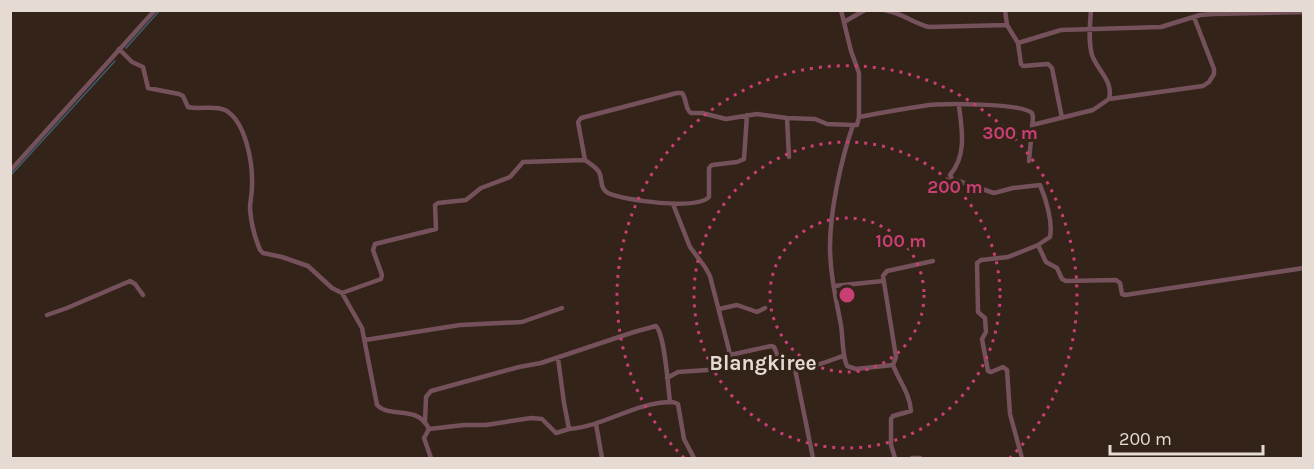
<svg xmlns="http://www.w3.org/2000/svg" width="1314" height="469" font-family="Karla,sans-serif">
  <rect width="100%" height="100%" fill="#332318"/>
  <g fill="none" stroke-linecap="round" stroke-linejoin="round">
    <path stroke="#3f5e72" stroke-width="1.5" d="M 126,48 L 160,10
      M 10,176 L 115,61"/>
    <path stroke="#75515b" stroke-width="4.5" d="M 841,10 L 851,51 L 859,73 L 859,117 L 857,125 L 853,125 C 841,160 830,210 830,247 C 830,273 836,300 841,325 C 843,339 842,354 847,366 L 856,369 L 893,365 C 899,381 910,394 911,411 L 893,416 L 891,419 L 891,445 L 895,458
      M 884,10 C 903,13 912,23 929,27 L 1007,25
      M 1005,10 L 1007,25 L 1018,43 L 1021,64 L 1023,66 L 1048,64 L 1052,68 L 1062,118
      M 1091,10 C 1090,24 1088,41 1092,55 C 1097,70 1114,81 1109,99
      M 844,22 L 865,10
      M 1018,43 L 1061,30 L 1161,27 L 1200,15 L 1213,14 L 1304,12
      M 119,49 L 132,62 L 143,67 L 148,88 L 179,94 L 183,96 L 188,107 C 200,110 214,105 225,110 C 246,121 253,164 252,186 C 252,194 250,201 250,209 C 251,222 255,238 260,250 L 263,253 L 282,257 L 308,266 L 332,288 L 342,293 L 362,328 L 377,405 C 391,419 417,404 429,429
      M 959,106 C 962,130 967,155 950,175 L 952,179 L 994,193 L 1013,188 L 1040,185 C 1046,199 1053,222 1050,237 L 1038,245 L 1046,262 L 1057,268 L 1062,279 L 1066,281 L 1116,280 L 1120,283 L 1122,294 L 1125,295 L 1304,268
      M 859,117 C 880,113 902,109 923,106 C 940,103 1022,103 1032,113 L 1033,117 L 1029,161
      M 787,118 L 789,157
      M 1032,125 L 1093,110 L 1109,99 L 1203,86 L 1209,82 L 1214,74 L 1214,69 L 1194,17
      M 585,160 C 589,163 596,167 599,172 C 603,179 599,188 608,193 C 625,201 696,210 709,197 L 709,168 L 712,165 L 737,162 L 744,159 L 747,115
      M 10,171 L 155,10
      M 834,286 L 883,281
      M 342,293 L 381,279 L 382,275 L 373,250 L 375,244 L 436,229 L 435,205 L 438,203 L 466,200 L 481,188 L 510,177 L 523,162 L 585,160 L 578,122 L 581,118 L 677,93 L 682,93 C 687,99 685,110 691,113 L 702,113 L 726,119 L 757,114 L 787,118 L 815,119 L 827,124 L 853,125
      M 719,309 L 737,305 L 757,312 L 765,308
      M 47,315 L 67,308 L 130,281 L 135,284 L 143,295
      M 365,340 L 460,325 L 522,322 L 562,308
      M 730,355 L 771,346 L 774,347 C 777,352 778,361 782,365 C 791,377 831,360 843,356
      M 558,358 L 564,403 L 569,429 C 606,426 634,402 673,402 L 678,404 L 684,439 L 694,458
      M 893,365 L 896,357 L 883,276 L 887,271 L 933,261
      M 795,369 L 813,458
      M 667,378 L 678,372 L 722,369 L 726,366 L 730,355 L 729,350 L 710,276 L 705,267 L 690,247 L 673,204
      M 425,422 L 426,397 L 431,391 L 519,367 L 541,363 L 634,332 L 656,326 C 665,335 668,387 670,402
      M 596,424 L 602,458
      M 429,429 L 464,425 L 486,425 L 531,418 L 542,419 L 556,433 L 569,429
      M 429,429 L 424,438 L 431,458
      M 912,458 L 920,458
      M 1022,458 L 1010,414 L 1007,370 L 1003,367 L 991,372 L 988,371 L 982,339 L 986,332 L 985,318 L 978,312 L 977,263 L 981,260 L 1008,257 L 1038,245"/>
  </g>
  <g fill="none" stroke="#c93f73" stroke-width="3" stroke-dasharray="3 6">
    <circle cx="847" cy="295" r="77"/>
    <circle cx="847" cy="295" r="153"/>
    <path d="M684 458A230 230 0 1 1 1010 458"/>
  </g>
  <g text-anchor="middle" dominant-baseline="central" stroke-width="6" stroke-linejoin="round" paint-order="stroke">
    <g font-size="21" font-weight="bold" fill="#e6dbd3" stroke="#332318">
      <text x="763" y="363">Blangkiree</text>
    </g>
  </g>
  <circle cx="847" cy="295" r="9" fill="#c93f73" stroke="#332318" stroke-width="3"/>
  <g font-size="18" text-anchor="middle" font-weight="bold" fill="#c93f73" stroke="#332318" stroke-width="6" stroke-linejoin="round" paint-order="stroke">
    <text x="1010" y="139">300 m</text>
    <text x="955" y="193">200 m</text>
    <text x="901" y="247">100 m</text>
  </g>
  <rect width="1314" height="469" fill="none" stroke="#e6dbd3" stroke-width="24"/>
  <path d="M1110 445v9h153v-9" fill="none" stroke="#e6dbd3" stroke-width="3"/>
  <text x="1119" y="445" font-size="18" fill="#e6dbd3" stroke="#332318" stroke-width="4.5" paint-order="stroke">200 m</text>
</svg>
